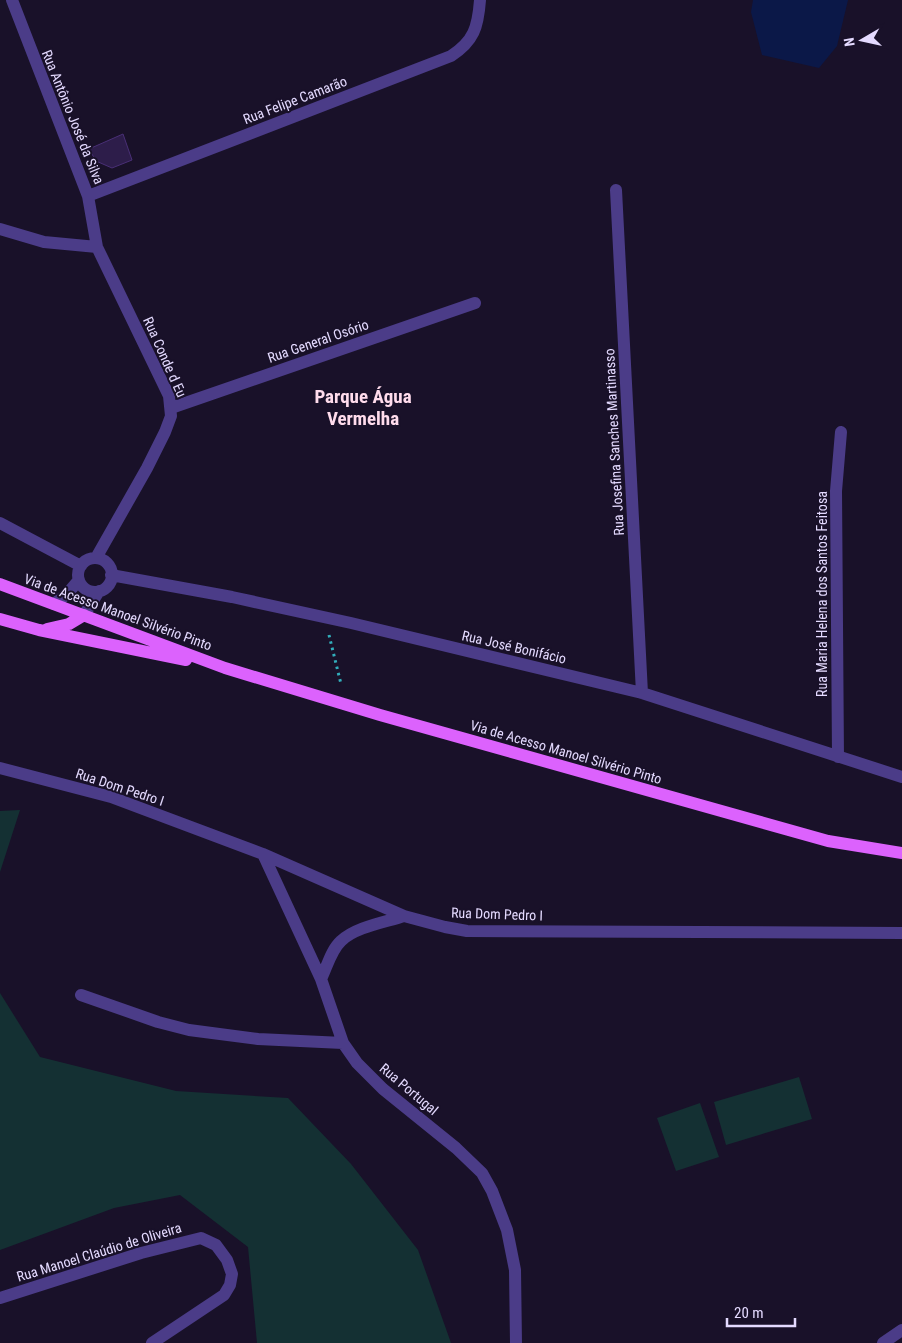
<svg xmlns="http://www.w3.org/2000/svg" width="902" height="1343" font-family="'Roboto Condensed',sans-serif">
  <rect width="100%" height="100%" fill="#191129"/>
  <path fill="#143033" d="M 20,810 L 0,872 L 0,811 Z
    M 0,993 L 40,1057 L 176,1091 L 288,1098 L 351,1164 L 418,1250 L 451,1343 L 257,1343 L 248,1247 L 180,1195 L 114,1208 L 0,1250 Z
    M 799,1077 L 812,1119 L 726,1145 L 714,1102 Z
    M 700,1103 L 719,1157 L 676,1171 L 657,1118 Z"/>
  <path fill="#0b1848" d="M 753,0 L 848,0 L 837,46 L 819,68 L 762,55 L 751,12 Z"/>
  <path fill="#2d1d4a" stroke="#492f76" d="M 123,134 L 132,160 L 112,168 L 96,161 L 89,149 Z"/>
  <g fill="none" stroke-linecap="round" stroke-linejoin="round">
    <path stroke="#32adbb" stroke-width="3" stroke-dasharray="2.5 4" stroke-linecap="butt" d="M 329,635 L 341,684"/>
    <path stroke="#4b3c88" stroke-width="12" d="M 12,0 L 88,196 L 97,247 L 169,396 L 171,416 L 165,432 L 147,468 L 96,558
      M 616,190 L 642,693
      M 88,196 L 451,56 C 474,41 478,27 480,0
      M 0,229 L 44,242 L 97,247
      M 171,408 L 475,303
      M 0,523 L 81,566
      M78 575a17 17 0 1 1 34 0a17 17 0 1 1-34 0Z
      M 111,575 L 232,597 L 351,623 L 642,693 L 902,777
      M 54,604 L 67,594 L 79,580
      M 84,615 L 99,591
      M 838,757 L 836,491 L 841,432
      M 0,768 L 111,797 L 263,854 L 404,916 L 445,927 L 467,931 L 902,933
      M 263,854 L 321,979 L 343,1043 L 357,1063 L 383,1089 L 456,1148 L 482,1173 L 492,1191 L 507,1230 L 515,1270 L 516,1343
      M 321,979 C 327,967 331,950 341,941 C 355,927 386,922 404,916
      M 81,995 L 158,1022 L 189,1030 L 258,1039 L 343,1043
      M 0,1298 L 141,1253 L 201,1238 L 216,1245 L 227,1260 L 232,1274 L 230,1285 L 224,1295 L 152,1343
      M 883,1343 L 902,1330"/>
    <path stroke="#dc62fd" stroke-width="12" d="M 0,584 L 225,668 L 380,715 L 828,841 L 902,853
      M 0,619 L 39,630 L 186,660
      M 47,629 L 69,624 L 84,615"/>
  </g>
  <g text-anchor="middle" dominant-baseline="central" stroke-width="4" stroke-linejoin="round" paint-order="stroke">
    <g font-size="14" fill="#e4daff" stroke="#191129">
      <text transform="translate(295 100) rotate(-21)">Rua Felipe Camarão</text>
      <text transform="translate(73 117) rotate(68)">Rua Antônio José da Silva</text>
      <text transform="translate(318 341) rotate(-19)">Rua General Osório</text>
      <text transform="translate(165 357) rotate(66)">Rua Conde d Eu</text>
      <text transform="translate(614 442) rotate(-93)">Rua Josefina Sanches Martinasso</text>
      <text transform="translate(822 594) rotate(-90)">Rua Maria Helena dos Santos Feitosa</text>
      <text transform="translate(118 612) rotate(20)">Via de Acesso Manoel Silvério Pinto</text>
      <text transform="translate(514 647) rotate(13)">Rua José Bonifácio</text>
      <text transform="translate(566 752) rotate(16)">Via de Acesso Manoel Silvério Pinto</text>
      <text transform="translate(120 787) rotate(18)">Rua Dom Pedro I</text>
      <text transform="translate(497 914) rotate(2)">Rua Dom Pedro I</text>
      <text transform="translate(409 1089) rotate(40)">Rua Portugal</text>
      <text transform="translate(99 1252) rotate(-17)">Rua Manoel Claúdio de Oliveira</text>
    </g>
    <g font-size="19" font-weight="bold" fill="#ffdcec" stroke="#191129">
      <text x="363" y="396">Parque Água<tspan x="363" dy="22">Vermelha</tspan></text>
    </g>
  </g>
  <g transform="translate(862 40) rotate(261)" stroke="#191129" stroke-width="4" paint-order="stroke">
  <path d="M0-4L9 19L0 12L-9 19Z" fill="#e4daff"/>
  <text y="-8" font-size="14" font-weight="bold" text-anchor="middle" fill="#e4daff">N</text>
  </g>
  <path d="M727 1318v8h68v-8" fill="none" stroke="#e4daff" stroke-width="2.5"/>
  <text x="734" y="1318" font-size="15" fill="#e4daff" stroke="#191129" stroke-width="4" paint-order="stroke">20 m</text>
</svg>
